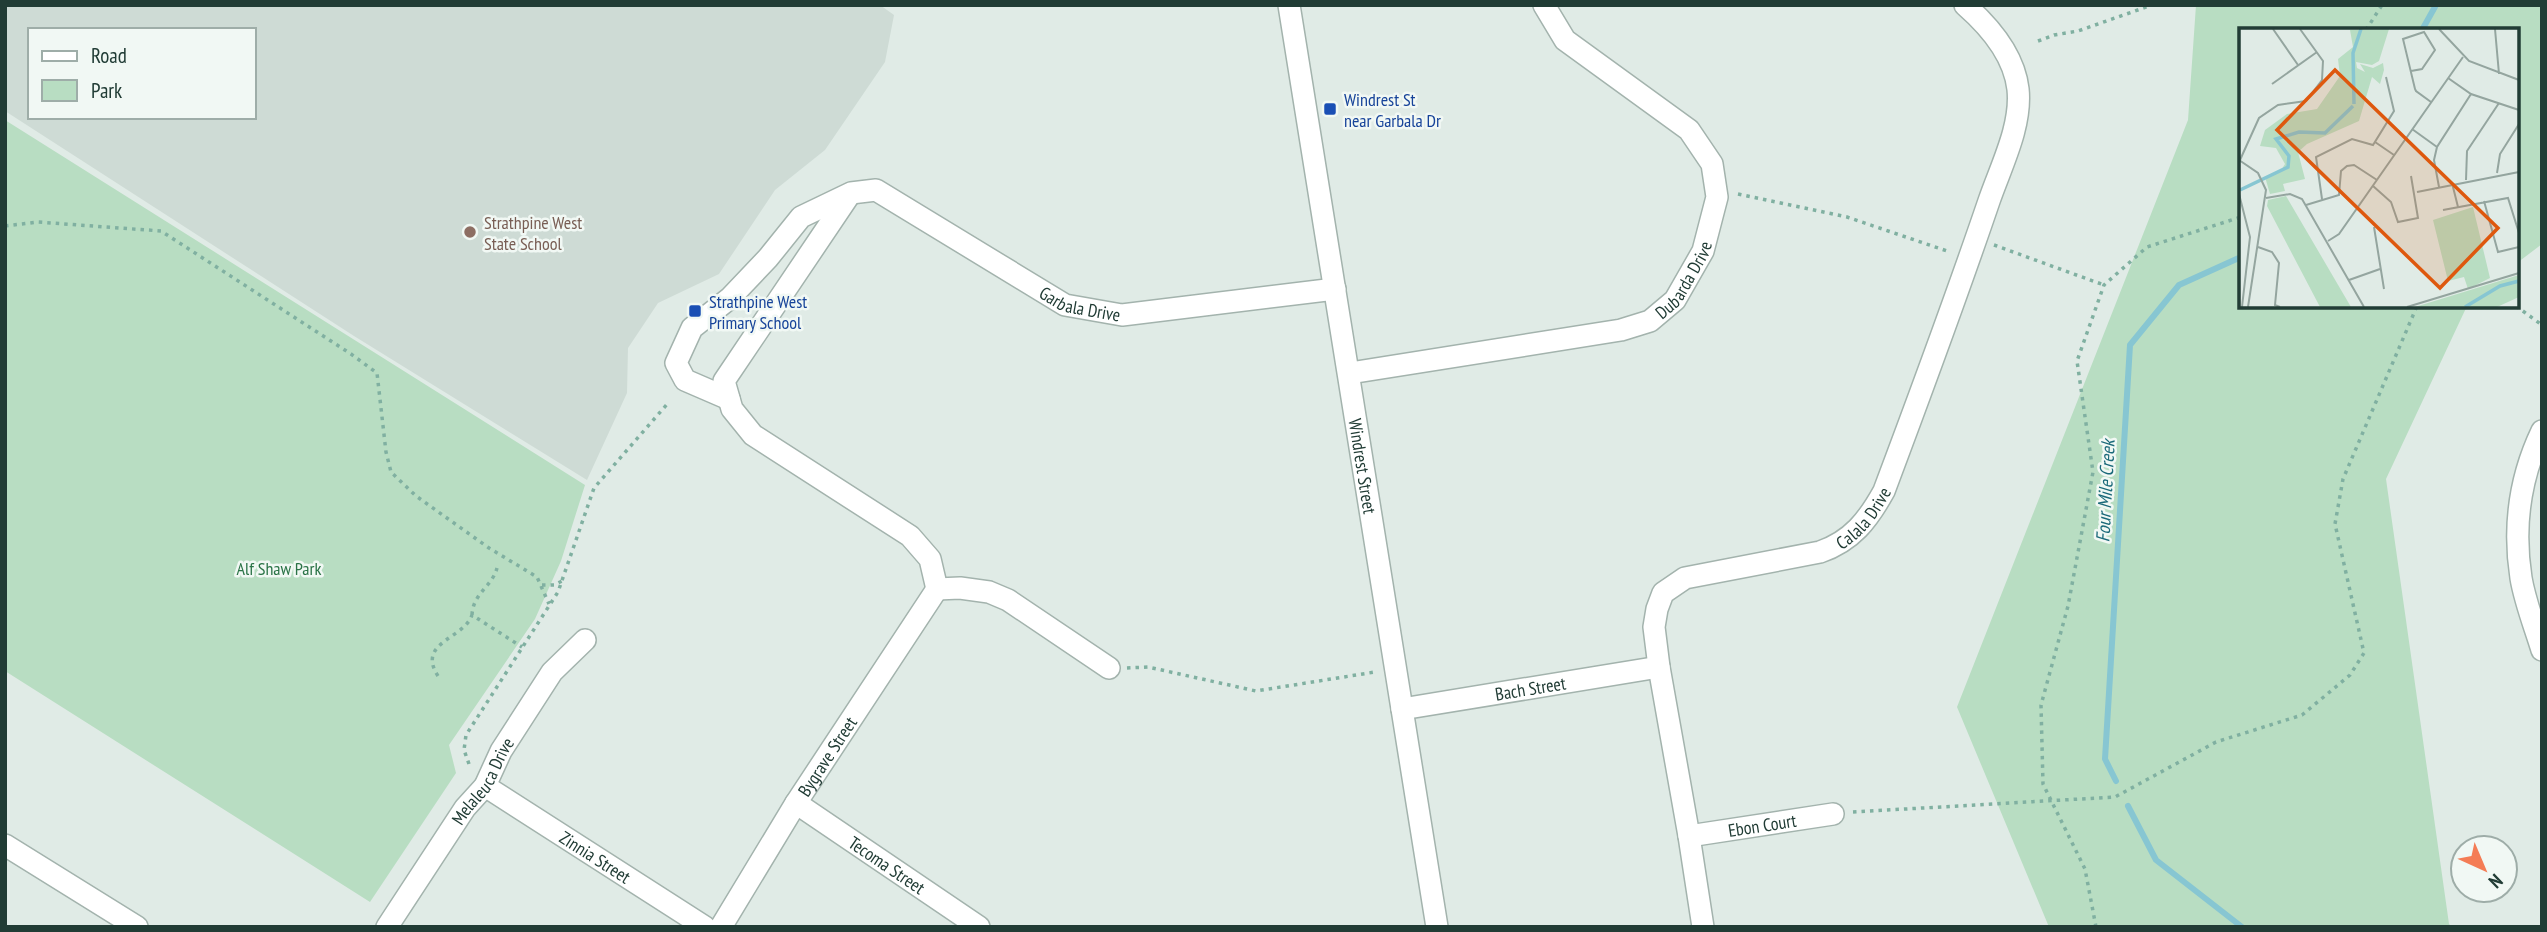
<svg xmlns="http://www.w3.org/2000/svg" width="2547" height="932" font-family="'PT Sans Narrow',sans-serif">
  <rect width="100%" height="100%" fill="#e0ebe6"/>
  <path fill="#cedbd5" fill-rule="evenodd" d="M 5,5 L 880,5 L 894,15 L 885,62 L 825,150 L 775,190 L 719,274 L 658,303 L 628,348 L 627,393 L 587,480 L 354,336 L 5,111 ZM 30,30 L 254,30 L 254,117 L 30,117 Z"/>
  <path fill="#b8ddc2" d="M 2196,5 L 2542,5 L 2542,244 L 2517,263 L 2517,30 L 2241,30 L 2241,306 L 2467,306 L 2386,479 L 2449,924 L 2452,927 L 2049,927 L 1957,707 L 2188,120 Z
    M 5,120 L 585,485 L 561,561 L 535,619 L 449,745 L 456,773 L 370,902 L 5,671 Z"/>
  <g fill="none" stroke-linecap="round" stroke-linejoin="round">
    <path stroke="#87c6d2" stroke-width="6" d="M 2422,30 L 2436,5
      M 2116,781 L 2105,759 L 2130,345 L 2179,285 L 2241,257
      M 2128,806 L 2156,860 L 2242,927"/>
    <defs>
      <g id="minor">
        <path id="s1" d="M 1289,5 L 1437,927"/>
        <path d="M 850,194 L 724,381 L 732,409 L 753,435 L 910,536 L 930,559 L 937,589"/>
        <path id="s2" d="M 1350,373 L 1621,330 L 1650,321 L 1675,300 L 1703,251 L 1717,197 L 1712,164 L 1689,130 L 1565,40 L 1544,5"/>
        <path id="s3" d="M 729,399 L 685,380 L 676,363 L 692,328 L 730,298 L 768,258 L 801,217 L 851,193 L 876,190 L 1065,305 L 1122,315 L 1335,289"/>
        <path d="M 2542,431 C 2520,477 2513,527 2521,578 C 2525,602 2535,627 2542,650"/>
        <path d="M 937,589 L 960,588 L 989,592 L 1008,600 L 1109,668"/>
        <path id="s4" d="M 1402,709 L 1659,667"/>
        <path id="s5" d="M 485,786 L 705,927"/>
        <path id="s6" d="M 796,803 L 979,927"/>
        <path id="s7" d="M 1689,836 L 1833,814"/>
        <path d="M 5,845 L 137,927"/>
        <path id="s8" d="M 387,927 L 465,808 L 485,786 L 501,751 L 552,672 L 585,640"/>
        <path id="s9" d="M 721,927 L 796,803 L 937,589"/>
        <path id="s10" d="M 1703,927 L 1689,836 L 1659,667 L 1654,627 L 1657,609 L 1663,593 L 1685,578 L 1820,552 C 1852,541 1868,520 1884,491 C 1920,395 1956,298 1989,201 C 2001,166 2022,126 2018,89 C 2014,55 1989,26 1965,5"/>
      </g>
    </defs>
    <use href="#minor" stroke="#a3b3ad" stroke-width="24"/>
    <path stroke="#80b0a1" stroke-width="3.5" stroke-dasharray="3.5 5" stroke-linecap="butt" d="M 2366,30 L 2382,5
      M 2038,41 L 2054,35 L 2078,31 L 2152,5
      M 1738,194 L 1847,217 L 1950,252
      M 5,226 L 38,222 L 161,231 L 351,354 L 377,373 L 386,452 L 391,472 L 416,496 L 489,548 L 537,577 L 549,604
      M 1994,245 L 2104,285
      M 2516,306 L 2542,325
      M 542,585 L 554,585 L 562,581
      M 472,615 C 473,593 492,587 497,568
      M 1127,668 L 1148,667 L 1256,691 L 1375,672
      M 438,676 C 416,642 464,639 472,615 L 522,647
      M 469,764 L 464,750 L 466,735 L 558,592 L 594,488 L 669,402
      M 1853,812 L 2115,797 L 2216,742 L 2302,715 L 2350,675 L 2364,653 L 2335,524 L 2343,479 L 2417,306
      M 2096,927 L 2085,869 L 2043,784 L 2041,705 L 2068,606 L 2093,472 L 2077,361 L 2104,285 L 2147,247 L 2241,217"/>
    <use href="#minor" stroke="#fff" stroke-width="21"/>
  </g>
  <g fill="#1a4fb4" stroke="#f1f8f4" stroke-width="2.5">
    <rect x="1323" y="102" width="14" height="14" rx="3.5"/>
    <rect x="688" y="304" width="14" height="14" rx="3.5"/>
  </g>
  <circle fill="#8d6e63" stroke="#f1f8f4" stroke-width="2.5" cx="470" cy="232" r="7"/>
  <g text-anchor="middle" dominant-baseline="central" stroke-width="5" stroke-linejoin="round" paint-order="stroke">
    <g font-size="18" fill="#164399" stroke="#f1f8f4" text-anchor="start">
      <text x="1344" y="99">Windrest St<tspan x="1344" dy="21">near Garbala Dr</tspan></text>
      <text x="709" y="301">Strathpine West<tspan x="709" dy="21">Primary School</tspan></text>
    </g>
    <g font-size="18" fill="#785e54" stroke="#f1f8f4" text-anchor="start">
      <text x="484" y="222">Strathpine West<tspan x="484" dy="21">State School</tspan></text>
    </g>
    <g font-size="18" fill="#213c35" stroke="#f1f8f4">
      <text stroke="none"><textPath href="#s2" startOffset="359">Dubarda Drive</textPath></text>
      <text stroke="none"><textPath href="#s3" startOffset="578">Garbala Drive</textPath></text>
      <text stroke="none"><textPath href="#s1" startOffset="467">Windrest Street</textPath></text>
      <text stroke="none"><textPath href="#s10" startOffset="560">Calala Drive</textPath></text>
      <text stroke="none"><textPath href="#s4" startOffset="130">Bach Street</textPath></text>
      <text stroke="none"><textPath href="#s9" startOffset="201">Bygrave Street</textPath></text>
      <text stroke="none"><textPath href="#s8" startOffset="175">Melaleuca Drive</textPath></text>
      <text stroke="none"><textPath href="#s7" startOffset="74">Ebon Court</textPath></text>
      <text stroke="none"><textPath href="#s5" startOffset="131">Zinnia Street</textPath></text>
      <text stroke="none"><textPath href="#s6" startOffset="110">Tecoma Street</textPath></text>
    </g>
    <g font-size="18" fill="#2a7346" stroke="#f1f8f4">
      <text x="279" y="568">Alf Shaw Park</text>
    </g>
    <g font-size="19" font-style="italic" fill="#1a6979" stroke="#f1f8f4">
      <text transform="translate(2105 491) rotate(-87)">Four Mile Creek</text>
    </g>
  </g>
  <g transform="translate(2239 28)">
    <rect width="280" height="280" fill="#e0ebe6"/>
    <path d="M 150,1 L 140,33 L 133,37 L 117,34 L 118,40 L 126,44 L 121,36 L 134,40 L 144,35 L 145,42 L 141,56 L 133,49 L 120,93 L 68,116 L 59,124 L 66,151 L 44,156 L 46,163 L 31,166 L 26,149 L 41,144 L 46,136 L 37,120 L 21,118 L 26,102 L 48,86 L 78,81 L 101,48 L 99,31 L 114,19 L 111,2 ZM 47,168 L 112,279 L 81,279 L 28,178 L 29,172 ZM 234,179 L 251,250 L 229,261 L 225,249 L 209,253 L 194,192 ZM 280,247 L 280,269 L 258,279 L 176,279 Z" fill="#b8ddc2"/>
    <path fill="none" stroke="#87c6d2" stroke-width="3.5" d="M 115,76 L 114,25 L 122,1M 1,162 L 49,139 L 50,128 L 37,111 L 60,104 L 86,105 L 114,78M 226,279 L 261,258 L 280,253"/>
    <path fill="none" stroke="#94a59f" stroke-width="2" d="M 34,1 L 59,37M 200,1 L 230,33 L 280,52M 256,1 L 260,46M 172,43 L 183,41 L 196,22 L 185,4 L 164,11 L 176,61 L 177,63 L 192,74M 209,50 L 232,66 L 280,82M 33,56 L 78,24M 173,101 L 198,119M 136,114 L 155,127M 0,132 L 19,145 L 27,162 L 9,279M 1,132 L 20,90 L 39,77 L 67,73 L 83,52 L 84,33 L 61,1M 258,145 L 261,126 L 280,96M 227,152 L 228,123 L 260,75M 213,155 L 219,179M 134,158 L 152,174 L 159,194 L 179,190 L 172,148M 200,159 L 195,132 L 198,119 L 232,66M 178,164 L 280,144M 0,166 L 11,209 L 3,279M 27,170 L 51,166 L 63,171 L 125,279M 83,171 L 77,129 L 113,111 L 134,117 L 155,83 L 147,49M 245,173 L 259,224 L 280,219M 67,177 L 100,167 L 102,143 L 108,138 L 115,137 L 138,152M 204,182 L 269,170 L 280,205M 135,199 L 145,261M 89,213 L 100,206 L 224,29M 19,219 L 33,224 L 40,235 L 36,277 L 41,279M 110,252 L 141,241M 168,279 L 280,245"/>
    <path fill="#de580e" fill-opacity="0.15" stroke="#de580e" stroke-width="3.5" d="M 96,42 L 259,200 L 201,260 L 38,102 Z"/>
    <rect width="280" height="280" fill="none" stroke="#213c35" stroke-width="3.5"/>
  </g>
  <rect width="2547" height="932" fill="none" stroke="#213c35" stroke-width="14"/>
  <rect x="28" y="28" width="228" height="91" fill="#f1f8f4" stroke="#9eada8" stroke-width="2"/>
  <rect x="42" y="51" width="35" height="10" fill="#ffffff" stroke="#9eada8" stroke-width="2"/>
  <text x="91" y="63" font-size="21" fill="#213c35">Road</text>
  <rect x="42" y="80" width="35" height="21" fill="#b8ddc2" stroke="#9eada8" stroke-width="2"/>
  <text x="91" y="98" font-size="21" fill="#213c35">Park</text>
  <g transform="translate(2484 869) rotate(136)"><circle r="33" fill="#f1f8f4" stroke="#9eada8" stroke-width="2"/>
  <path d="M0-5L12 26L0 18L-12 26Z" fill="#f47c55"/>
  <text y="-10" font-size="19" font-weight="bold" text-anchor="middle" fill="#213c35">N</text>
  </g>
</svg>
